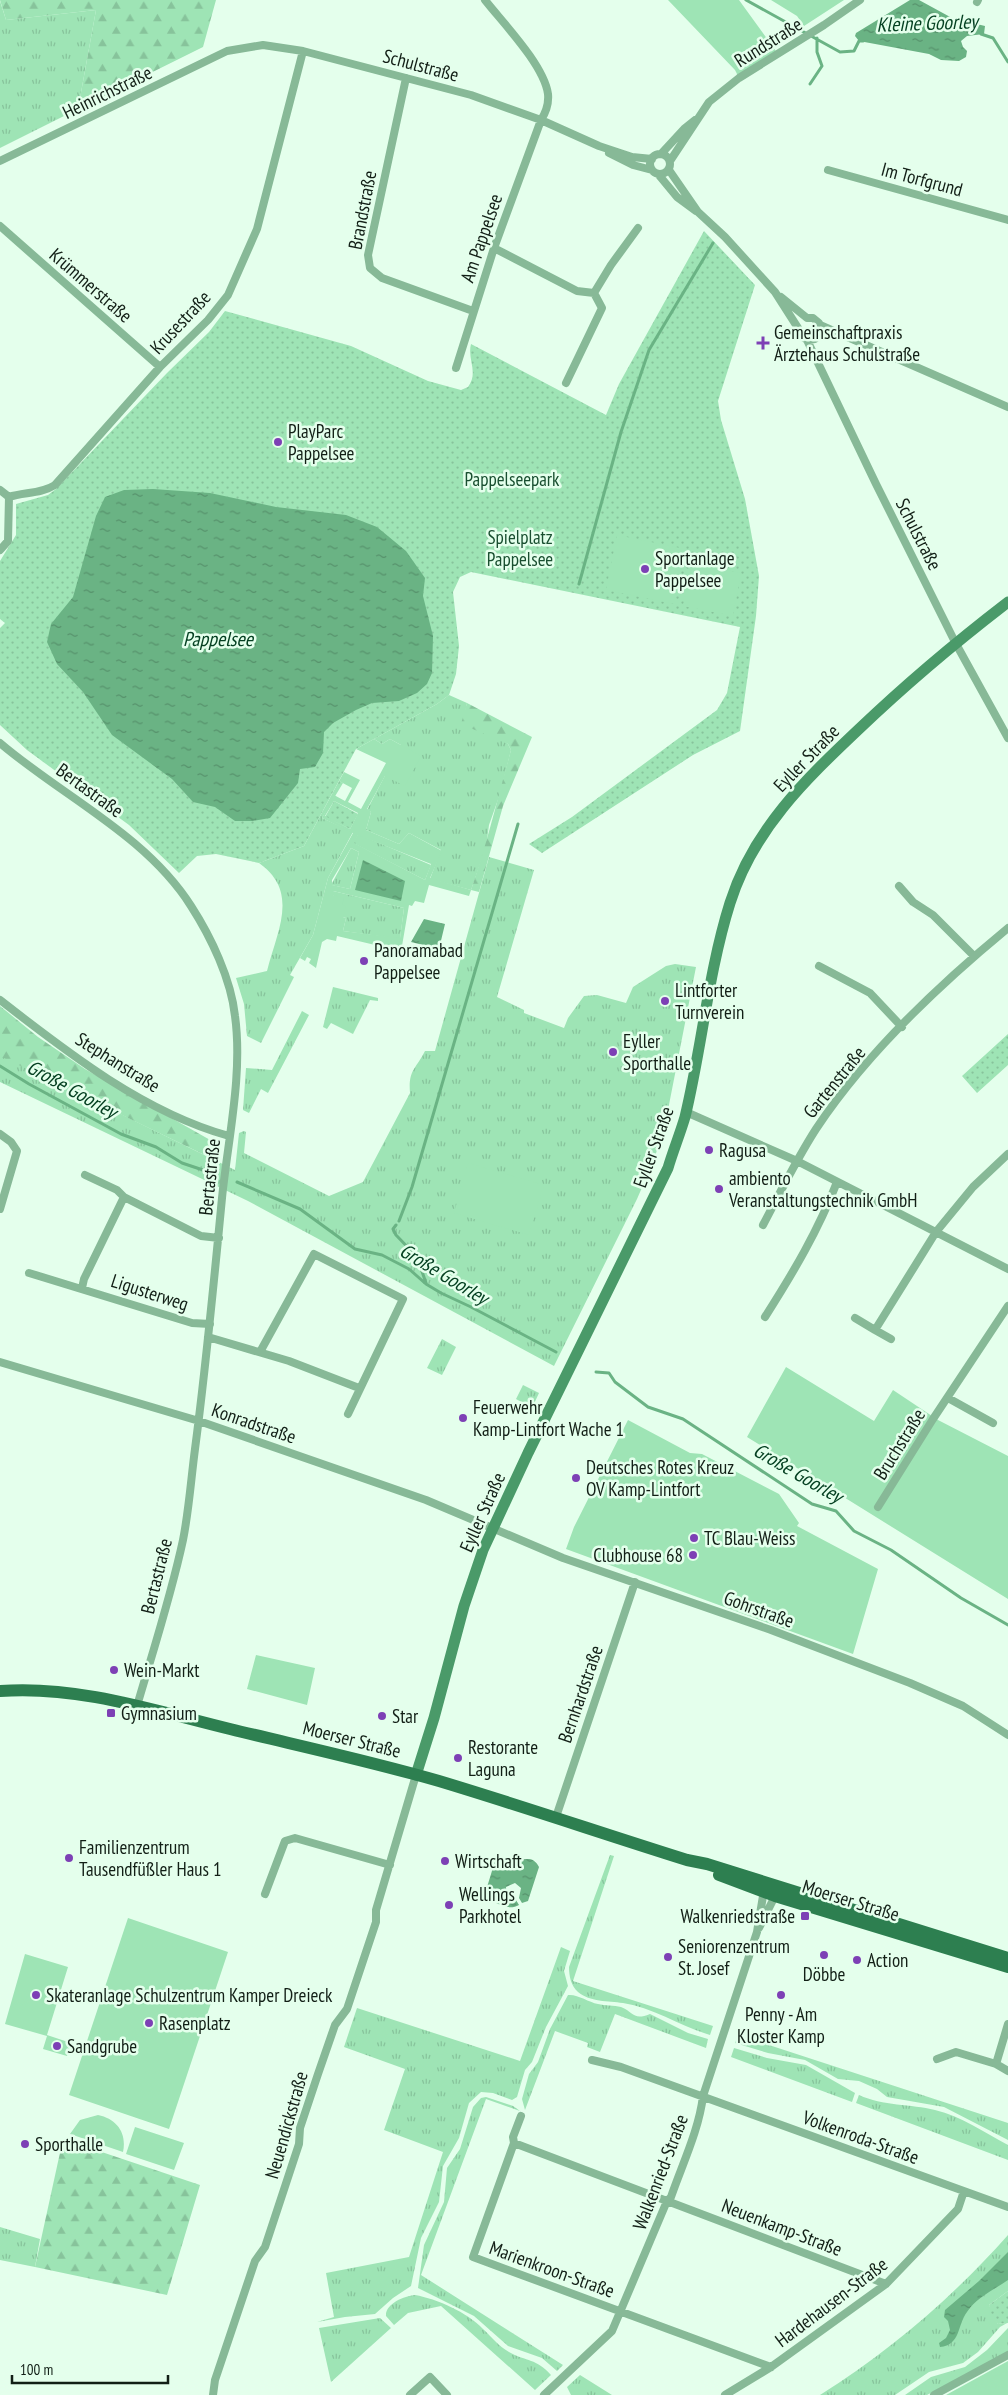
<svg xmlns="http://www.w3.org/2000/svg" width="1008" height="2395" font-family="'PT Sans Narrow',sans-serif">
  <defs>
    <pattern id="grass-tufts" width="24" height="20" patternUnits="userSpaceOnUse" patternTransform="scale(1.25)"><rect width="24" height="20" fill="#9ee4b5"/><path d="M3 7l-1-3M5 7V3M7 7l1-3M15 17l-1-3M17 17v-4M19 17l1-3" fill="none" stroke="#87c39b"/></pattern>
    <pattern id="forest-firs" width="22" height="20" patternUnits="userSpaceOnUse" patternTransform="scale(1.25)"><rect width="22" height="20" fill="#9ee4b5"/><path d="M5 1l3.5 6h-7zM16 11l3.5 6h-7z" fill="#87c39b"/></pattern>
    <pattern id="park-dots" width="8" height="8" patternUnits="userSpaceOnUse" patternTransform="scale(1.25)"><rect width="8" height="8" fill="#9ee4b5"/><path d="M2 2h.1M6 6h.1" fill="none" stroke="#87c39b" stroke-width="1.8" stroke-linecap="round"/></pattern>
    <pattern id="water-ripples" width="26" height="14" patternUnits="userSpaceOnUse" patternTransform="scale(1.25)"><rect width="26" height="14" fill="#6ab384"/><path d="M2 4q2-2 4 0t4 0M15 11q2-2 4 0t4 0" fill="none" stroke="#56916b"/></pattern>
  </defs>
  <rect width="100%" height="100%" fill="#e4ffec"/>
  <path fill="url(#grass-tufts)" d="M 0,1 L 6,20 L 96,10 L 78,109 L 0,148 Z
    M 449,695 L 467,703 L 465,713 L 508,744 L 511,750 L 500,794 L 489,825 L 486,847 L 471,890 L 430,879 L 441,850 L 409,833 L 399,844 L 366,830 L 371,812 L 367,810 L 401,745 L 390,739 L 382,744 L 374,739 L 437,704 Z
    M 339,781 L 343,783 L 322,818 L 353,832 L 328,878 L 313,935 L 290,975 L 294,977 L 261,1043 L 247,1036 L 244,1004 L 236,978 L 267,971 C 277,931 300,892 259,863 L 304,846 Z
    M 358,834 L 431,865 L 425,880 L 353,843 Z
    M 351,848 L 359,852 L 350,889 L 331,885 Z
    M 489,857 L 534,870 L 497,997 L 524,1010 L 524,1013 L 564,1028 L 568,1018 L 584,996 L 597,995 L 626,1003 L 633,987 L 666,966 L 675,964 L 696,967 L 666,1120 L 654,1160 L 637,1199 L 554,1366 L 248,1201 L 0,1082 L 0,1055 L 235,1170 L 239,1133 L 244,1131 L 246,1132 L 244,1153 L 329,1196 L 363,1182 L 410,1093 C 408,1070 416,1069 425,1051 L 435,1051 Z
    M 333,891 L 404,908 L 400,939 L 343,931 L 346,918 L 343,917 L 342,905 L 333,895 Z
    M 333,987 L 378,998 L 378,1001 L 370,1000 L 353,1034 L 331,1023 L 327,1029 L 323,1027 Z
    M 302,1011 L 309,1015 L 268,1093 L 261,1089 L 249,1113 L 243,1110 L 246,1068 L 272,1070 Z
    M 442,1339 L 456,1347 L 442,1375 L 427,1368 Z
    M 523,1385 L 539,1393 L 532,1408 L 516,1399 Z
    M 610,1855 L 614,1856 L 573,1981 L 713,2026 L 710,2035 C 680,2026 654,2008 623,2003 C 608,2001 590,2002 578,1992 C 571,1986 569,1976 569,1967 Z
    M 561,1947 L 570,1951 L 564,1971 L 568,1986 L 546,2027 L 532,2062 L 525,2070 L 517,2097 L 512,2100 L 493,2093 L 481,2092 L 469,2103 L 459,2138 L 443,2166 L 439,2202 L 421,2238 L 411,2286 L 393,2298 L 375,2314 L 345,2317 L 317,2322 L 334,2317 L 326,2273 L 409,2257 L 443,2152 L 384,2130 L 405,2069 L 344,2047 L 357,2008 L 520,2061 Z
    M 568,1995 C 578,1994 588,2002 598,2004 C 605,2006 614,2005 621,2007 C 634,2012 633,2021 650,2014 L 688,2033 L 708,2039 L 706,2048 L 615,2014 L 600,2052 L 587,2047 L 588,2043 L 555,2031 L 525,2110 L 522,2099 L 529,2074 L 538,2062 L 550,2029 Z
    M 738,2035 L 1008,2123 L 1008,2140 L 944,2107 L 887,2097 L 877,2089 L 859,2081 L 838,2079 L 805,2060 L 768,2053 L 735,2043 Z
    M 734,2048 L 767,2058 L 806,2065 L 855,2093 L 852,2102 L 731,2057 Z
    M 859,2095 C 883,2106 911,2104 935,2110 C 961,2116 985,2133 1008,2145 L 1008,2160 L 856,2103 Z
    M 486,2097 L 513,2106 L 520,2111 L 486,2099 L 421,2275 L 563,2365 L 557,2371 L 542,2358 L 508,2346 L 474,2316 L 418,2288 L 424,2245 L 444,2202 L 447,2168 L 460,2149 L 473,2107 L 481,2098 Z
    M 0,2227 L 40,2239 L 35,2267 L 0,2260 Z
    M 1008,2235 L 1008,2291 L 989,2305 L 998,2324 L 1007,2323 L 1000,2327 L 978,2352 L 963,2363 L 929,2372 L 895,2395 L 820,2395 C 890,2351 953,2297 1008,2235 Z
    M 415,2295 C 437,2299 467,2312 483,2329 C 492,2337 498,2346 509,2352 C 527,2362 536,2358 551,2375 L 535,2390 L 441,2306 L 408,2313 L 394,2325 L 386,2316 C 385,2304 404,2296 415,2295 Z
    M 380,2318 L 391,2328 L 331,2382 L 319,2328 Z
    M 1008,2328 L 1008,2352 L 927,2395 L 905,2395 L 931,2377 L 965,2367 L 987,2350 Z
    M 580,2375 L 612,2395 L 571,2395 L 567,2387 Z"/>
  <path fill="url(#forest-firs)" d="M 0,0 L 216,0 L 203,47 L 78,109 L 96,10 L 6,20 Z
    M 467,703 L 532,737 L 503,806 L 479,892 L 471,890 C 487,844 498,797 511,750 L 508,744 L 461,724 Z
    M 0,1006 L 38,1037 L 85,1069 L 219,1145 L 217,1161 L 0,1056 Z
    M 63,2139 L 200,2185 L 167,2295 L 35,2267 Z"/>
  <path fill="url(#park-dots)" d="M 704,231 L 755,285 L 718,401 L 721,420 L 745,499 L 759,576 L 756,616 L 740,731 L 693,755 L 542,853 L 529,844 L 572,817 L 717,710 L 727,693 L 740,627 L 471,572 L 460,577 L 453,592 L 459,646 L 456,674 L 449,695 L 437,704 L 356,749 L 304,846 L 259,863 L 216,854 L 197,856 L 179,873 L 129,825 L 27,750 L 0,725 L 0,628 L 5,623 L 0,619 L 0,561 L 16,535 L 16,504 L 48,495 L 56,489 L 167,373 L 209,332 L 225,311 L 351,346 L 428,381 L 461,390 L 468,387 C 479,372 467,360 471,344 L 606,415 L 619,384 Z
    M 334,801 L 358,814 L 350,829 L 325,817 Z
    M 1008,1034 L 1008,1065 L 977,1093 L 962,1076 Z
    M 1008,2291 L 1008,2323 L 998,2324 L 991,2315 L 989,2305 Z"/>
  <path fill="#9ee4b5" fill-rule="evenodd" d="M 668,0 L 739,0 L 778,54 L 739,78 L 735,70 Z
    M 771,0 L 844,0 L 804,26 L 797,16 Z
    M 617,535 L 685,549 L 674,604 L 606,590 Z
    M 692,563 L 741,573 L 733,616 L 683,606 Z
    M 374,739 L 382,744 L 390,739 L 421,756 L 405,786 L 385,776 L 367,809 L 371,812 L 366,830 L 399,844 L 409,833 L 442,851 L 430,878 L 471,890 L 469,896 L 429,885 L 424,903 L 415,901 L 412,906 L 409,905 L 402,946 L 411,950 L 409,953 L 337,936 L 336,941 L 327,939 L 322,942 L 316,968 L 309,963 L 311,959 L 307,957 L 305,961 L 300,958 L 313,935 L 328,878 L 353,833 L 322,818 L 334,795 L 345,801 L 352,788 L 339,781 L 344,772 L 360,780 L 348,802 L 361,809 L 386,763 L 356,749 ZM 334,801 L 358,813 L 350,829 L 325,816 ZM 358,835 L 431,864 L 425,880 L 354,843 ZM 351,848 L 359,852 L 350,889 L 332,885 L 332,880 ZM 333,891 L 404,908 L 400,938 L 343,931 L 346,918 L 343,917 L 346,906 L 342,905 L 344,898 L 333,895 Z
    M 468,1163 L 544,1185 L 529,1235 L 454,1213 Z
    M 786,1367 L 874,1421 L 893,1390 L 938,1420 L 1008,1456 L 1008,1599 L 747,1437 Z
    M 628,1420 L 690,1453 L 702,1454 L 779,1494 L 799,1523 L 797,1526 L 878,1569 L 853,1654 L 566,1549 L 574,1527 Z
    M 256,1655 L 315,1668 L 307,1705 L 247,1689 Z
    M 128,1918 L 228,1952 L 169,2129 L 69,2095 Z
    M 25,1954 L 68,1967 L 47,2035 L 71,2043 L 67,2056 L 43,2049 L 47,2036 L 5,2024 Z
    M 98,2115 C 117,2119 127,2133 123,2152 L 70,2134 L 80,2120 Z
    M 135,2127 L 184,2143 L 174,2170 L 126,2154 Z
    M 1008,2361 L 1008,2395 L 946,2395 Z"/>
  <path fill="url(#water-ripples)" d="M 910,0 L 919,0 L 952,18 L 985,26 L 984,34 L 967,36 L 961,41 L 963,47 L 967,51 L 966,57 L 959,61 L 941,60 L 929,54 L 859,41 L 855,36 L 856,33 Z
    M 153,489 L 210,493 L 276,507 L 346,515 L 377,527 L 406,551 L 425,578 L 423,596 L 433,636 L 432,673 L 427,684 L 417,693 L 399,701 L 372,703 L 356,710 L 333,723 L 324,732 L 323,753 L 315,767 L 300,769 L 298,783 L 270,818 L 252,821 L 235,821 L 215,807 L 193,802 L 172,779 L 112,735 L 83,692 L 57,664 L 47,642 L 51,624 L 73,597 L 96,516 L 105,497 L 124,490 Z
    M 363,860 L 405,881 L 401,901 L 355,890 Z
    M 424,919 L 445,924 L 439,949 L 411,942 Z
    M 500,1858 C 504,1859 509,1861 513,1861 C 523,1861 532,1854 539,1867 L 528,1901 L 522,1903 L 519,1898 L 521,1888 L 515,1883 L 506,1887 L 507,1901 L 510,1903 L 516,1900 L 519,1905 C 507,1912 495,1901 484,1897 L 495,1861 Z
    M 1008,2252 L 1008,2280 C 995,2289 976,2298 967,2312 C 957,2325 961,2345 940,2347 L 939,2343 L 946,2338 L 950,2330 L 948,2321 L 944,2317 L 945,2310 L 979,2281 Z"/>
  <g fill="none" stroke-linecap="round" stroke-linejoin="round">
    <path stroke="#6ab384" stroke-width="3" d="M 746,0 L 840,52 L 854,51 L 859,41 L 863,41
      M 981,34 L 993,38 L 1008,62
      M 810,84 L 822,66 L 817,52 L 817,38
      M 579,584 L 621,432 L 649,350 L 713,243
      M 0,1066 L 29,1084 L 121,1134 L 156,1147 L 182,1163 L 212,1173
      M 237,1182 L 300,1209 L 355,1249 L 382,1255 L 409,1269 L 426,1284 L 441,1293 L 471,1307 L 556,1352
      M 399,1221 L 412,1187 L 518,824
      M 396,1225 L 393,1229 L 396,1235 L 417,1257 L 426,1283
      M 596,1372 L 609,1373 L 615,1382 L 648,1407 L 683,1419 L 812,1504 L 836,1511 L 854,1531 L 891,1550 L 961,1598 L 1008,1625"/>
    <path stroke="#87b997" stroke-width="8" d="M 977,2 L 978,0
      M 406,78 L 368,255 L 370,268 L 382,278 L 473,311
      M 609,153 L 633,165 L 652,170
      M650 164a10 10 0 1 1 20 0a10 10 0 1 1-20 0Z
      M 661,154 L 685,128 L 695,120
      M 0,161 L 227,51 L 263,45 L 303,51 L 471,95 L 541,120 L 599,146 L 632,157 L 652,159
      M 670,161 L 709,102 L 739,78 L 824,25 L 860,0
      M 669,170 L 698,212 L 725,237 L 775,292 L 798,328 L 801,336 L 807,340 L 876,484 L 955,642 L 1008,738
      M 828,170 L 1008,220
      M 658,174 L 677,197 L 696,211
      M 0,226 L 160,367
      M 494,248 L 577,291 L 594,293 L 611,265 L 638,228
      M 781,297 L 807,318 L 813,318 L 819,323 L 820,334 L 815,339 L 807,340
      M 820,325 L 1008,407
      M 456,368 L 494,248 L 541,120 C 546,112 549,104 548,94 C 544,65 503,23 485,0
      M 566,383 L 602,308 L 594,293
      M 0,490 L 9,497
      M 0,550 L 8,541 L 9,497 C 24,492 41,494 55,485 L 160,367 L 208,320 L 228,295 L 257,229 L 303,51
      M 0,743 C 62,796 146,835 191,906 C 211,937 231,979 235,1016 C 243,1074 228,1139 222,1198 C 214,1282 206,1366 195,1449 C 191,1479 189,1510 183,1540 C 171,1596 153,1651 137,1706
      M 899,886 L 913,902 L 933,915 L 974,956
      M 819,966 L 870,993 L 902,1027
      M 0,1000 C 68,1053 145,1113 229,1136
      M 686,1112 L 797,1161 L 1008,1269
      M 0,1134 L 11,1142 L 17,1151 L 0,1209
      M 85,1175 L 117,1190 L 124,1197 L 201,1236 L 219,1238
      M 763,1225 C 780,1193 796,1160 816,1129 C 865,1055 940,984 1008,928
      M 29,1273 L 192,1323 L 210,1324
      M 82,1288 L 84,1279 L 124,1197
      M 765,1317 C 793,1273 818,1231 837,1182
      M 855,1318 L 875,1330 L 936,1232 L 973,1187 L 1008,1154
      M 875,1330 L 891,1339
      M 208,1337 L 289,1361 L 359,1388
      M 260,1352 L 314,1254 L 403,1299 L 348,1414
      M 0,1362 L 199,1421 L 426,1500 L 563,1558 L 771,1630 L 910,1683 L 963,1706 L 1008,1735
      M 948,1398 L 993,1423
      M 878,1507 L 933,1419 L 1008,1306
      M 556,1817 L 635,1582
      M 265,1894 L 285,1841 L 295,1838 L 390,1865
      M 759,1928 L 776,1894
      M 937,2059 L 956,2052 L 996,2064 L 1008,2071
      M 592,2060 L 621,2067 L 1008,2207
      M 996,2064 L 1008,2024
      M 514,2143 L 513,2137 L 521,2116
      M 771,2367 L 473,2257 L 514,2143 L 886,2284
      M 213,2395 L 215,2380 L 255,2261 L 265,2247 L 299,2144 L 300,2128 L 318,2074 L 335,2025 L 347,2009 L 376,1922 L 376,1910 L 416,1775
      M 410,2395 L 430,2377 L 447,2395
      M 544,2395 L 612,2331 L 667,2201 L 671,2197 C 682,2165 699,2130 703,2096 L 757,1932 L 764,1890
      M 725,2395 L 771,2367 L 886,2284 L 958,2209 L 964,2191
      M 934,2395 L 1008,2355"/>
    <path stroke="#4a9a69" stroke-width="11" d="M 416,1775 L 434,1718 L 464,1606 L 483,1550 L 528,1453 L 668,1168 C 673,1151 680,1134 685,1117 C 702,1047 708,973 730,903 C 753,830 805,780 859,729 C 906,684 956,642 1008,602"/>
    <path stroke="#2d7f50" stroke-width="12" d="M 0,1691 C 77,1685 156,1711 230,1729 C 300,1746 370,1761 439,1781 C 522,1806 604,1834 687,1860 L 707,1864 L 1008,1958
      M 719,1875 L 775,1896 L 1008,1967"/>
  </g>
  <g fill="#7d40b5" stroke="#e4ffec" stroke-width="2">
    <path d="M760.5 335.5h5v5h5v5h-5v5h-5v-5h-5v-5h5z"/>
    <circle cx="278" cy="442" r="5"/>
    <circle cx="645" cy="569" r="5"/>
    <circle cx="364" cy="961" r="5"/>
    <circle cx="665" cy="1001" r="5"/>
    <circle cx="613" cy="1052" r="5"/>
    <circle cx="709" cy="1150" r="5"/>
    <circle cx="719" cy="1189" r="5"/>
    <circle cx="463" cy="1418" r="5"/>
    <circle cx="576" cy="1478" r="5"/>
    <circle cx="694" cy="1538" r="5"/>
    <circle cx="693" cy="1555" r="5"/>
    <circle cx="114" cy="1670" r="5"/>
    <rect x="106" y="1708" width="10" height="10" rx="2.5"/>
    <circle cx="382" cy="1716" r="5"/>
    <circle cx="458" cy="1758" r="5"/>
    <circle cx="69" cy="1858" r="5"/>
    <circle cx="445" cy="1861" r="5"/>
    <circle cx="449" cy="1905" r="5"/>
    <rect x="800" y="1911" width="10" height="10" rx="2.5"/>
    <circle cx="824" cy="1955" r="5"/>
    <circle cx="668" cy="1957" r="5"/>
    <circle cx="857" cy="1960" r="5"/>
    <circle cx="36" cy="1995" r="5"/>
    <circle cx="781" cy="1995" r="5"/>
    <circle cx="149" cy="2023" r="5"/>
    <circle cx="57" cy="2046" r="5"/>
    <circle cx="25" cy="2144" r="5"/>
  </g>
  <g text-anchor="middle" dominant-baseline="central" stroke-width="5" stroke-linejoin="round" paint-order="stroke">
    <g font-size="19" fill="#121f16" stroke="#e4ffec">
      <text transform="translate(768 42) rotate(-32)">Rundstraße</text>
      <text transform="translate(421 65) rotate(15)">Schulstraße</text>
      <text transform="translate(107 92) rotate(-26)">Heinrichstraße</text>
      <text transform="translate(922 179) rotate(15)">Im Torfgrund</text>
      <text transform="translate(362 210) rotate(-79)">Brandstraße</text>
      <text transform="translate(481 238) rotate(-71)">Am Pappelsee</text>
      <text transform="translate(91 285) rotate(41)">Krümmerstraße</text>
      <text transform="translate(180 322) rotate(-47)">Krusestraße</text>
      <text transform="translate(919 534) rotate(63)">Schulstraße</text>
      <text transform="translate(806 758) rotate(-46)">Eyller Straße</text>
      <text transform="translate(90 790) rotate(36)">Bertastraße</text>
      <text transform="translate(118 1062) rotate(32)">Stephanstraße</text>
      <text transform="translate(834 1082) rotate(-51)">Gartenstraße</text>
      <text transform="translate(653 1147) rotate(-70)">Eyller Straße</text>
      <text transform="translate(209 1177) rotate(-84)">Bertastraße</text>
      <text transform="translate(150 1292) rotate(18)">Ligusterweg</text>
      <text transform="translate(254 1423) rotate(19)">Konradstraße</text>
      <text transform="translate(899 1444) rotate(-58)">Bruchstraße</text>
      <text transform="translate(482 1512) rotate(-66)">Eyller Straße</text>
      <text transform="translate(156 1576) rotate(-76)">Bertastraße</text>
      <text transform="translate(759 1609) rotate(20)">Gohrstraße</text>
      <text transform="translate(580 1694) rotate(-71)">Bernhardstraße</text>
      <text transform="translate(352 1739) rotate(14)">Moerser Straße</text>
      <text transform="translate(851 1900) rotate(17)">Moerser Straße</text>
      <text transform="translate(286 2125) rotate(-74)">Neuendickstraße</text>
      <text transform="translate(861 2137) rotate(20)">Volkenroda-Straße</text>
      <text transform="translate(660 2172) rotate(-69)">Walkenried-Straße</text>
      <text transform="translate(782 2227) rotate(21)">Neuenkamp-Straße</text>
      <text transform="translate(552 2269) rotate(20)">Marienkroon-Straße</text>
      <text transform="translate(831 2302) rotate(-37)">Hardehausen-Straße</text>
    </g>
    <g font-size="19" fill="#121f16" stroke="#e4ffec" text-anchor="start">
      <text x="774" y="332">Gemeinschaftpraxis<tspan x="774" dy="22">Ärztehaus Schulstraße</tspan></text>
      <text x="288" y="431">PlayParc<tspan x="288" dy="22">Pappelsee</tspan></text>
      <text x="655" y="558">Sportanlage<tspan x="655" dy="22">Pappelsee</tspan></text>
      <text x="374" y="950">Panoramabad<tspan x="374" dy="22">Pappelsee</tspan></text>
      <text x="675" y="990">Lintforter<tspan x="675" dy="22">Turnverein</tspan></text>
      <text x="623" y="1041">Eyller<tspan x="623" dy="22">Sporthalle</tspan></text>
      <text x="719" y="1150">Ragusa</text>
      <text x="729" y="1178">ambiento<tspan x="729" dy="22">Veranstaltungstechnik GmbH</tspan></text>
      <text x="473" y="1407">Feuerwehr<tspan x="473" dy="22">Kamp-Lintfort Wache 1</tspan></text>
      <text x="586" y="1467">Deutsches Rotes Kreuz<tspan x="586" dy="22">OV Kamp-Lintfort</tspan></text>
      <text x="704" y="1538">TC Blau-Weiss</text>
      <text x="683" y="1555" text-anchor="end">Clubhouse 68</text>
      <text x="124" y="1670">Wein-Markt</text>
      <text x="121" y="1713">Gymnasium</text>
      <text x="392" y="1716">Star</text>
      <text x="468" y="1747">Restorante<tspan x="468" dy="22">Laguna</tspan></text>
      <text x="79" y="1847">Familienzentrum<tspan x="79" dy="22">Tausendfüßler Haus 1</tspan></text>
      <text x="455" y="1861">Wirtschaft</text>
      <text x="459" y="1894">Wellings<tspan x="459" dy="22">Parkhotel</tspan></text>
      <text x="795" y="1916" text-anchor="end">Walkenriedstraße</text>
      <text x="678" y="1946">Seniorenzentrum<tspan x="678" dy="22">St. Josef</tspan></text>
      <text x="867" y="1960">Action</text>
      <text x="824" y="1974" text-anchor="middle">Döbbe</text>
      <text x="46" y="1995">Skateranlage Schulzentrum Kamper Dreieck</text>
      <text x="781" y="2014" text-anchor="middle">Penny - Am<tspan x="781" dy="22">Kloster Kamp</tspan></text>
      <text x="159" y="2023">Rasenplatz</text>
      <text x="67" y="2046">Sandgrube</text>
      <text x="35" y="2144">Sporthalle</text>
    </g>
    <g font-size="19" fill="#194f30" stroke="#e4ffec">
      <text x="512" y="479">Pappelseepark</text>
      <text x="520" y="537">Spielplatz<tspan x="520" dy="22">Pappelsee</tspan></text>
    </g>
    <g font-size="20" font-style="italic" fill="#054122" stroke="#e4ffec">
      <text transform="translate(927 23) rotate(-2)">Kleine Goorley</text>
      <text x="218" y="639">Pappelsee</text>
      <text transform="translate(72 1089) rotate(29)">Große Goorley</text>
      <text transform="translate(444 1274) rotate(31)">Große Goorley</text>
      <text transform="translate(798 1473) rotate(30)">Große Goorley</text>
    </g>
  </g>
  <path d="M12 2375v8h156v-8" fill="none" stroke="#121f16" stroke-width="2.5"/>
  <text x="20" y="2375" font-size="15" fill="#121f16" stroke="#e4ffec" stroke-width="4" paint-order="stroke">100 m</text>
</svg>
